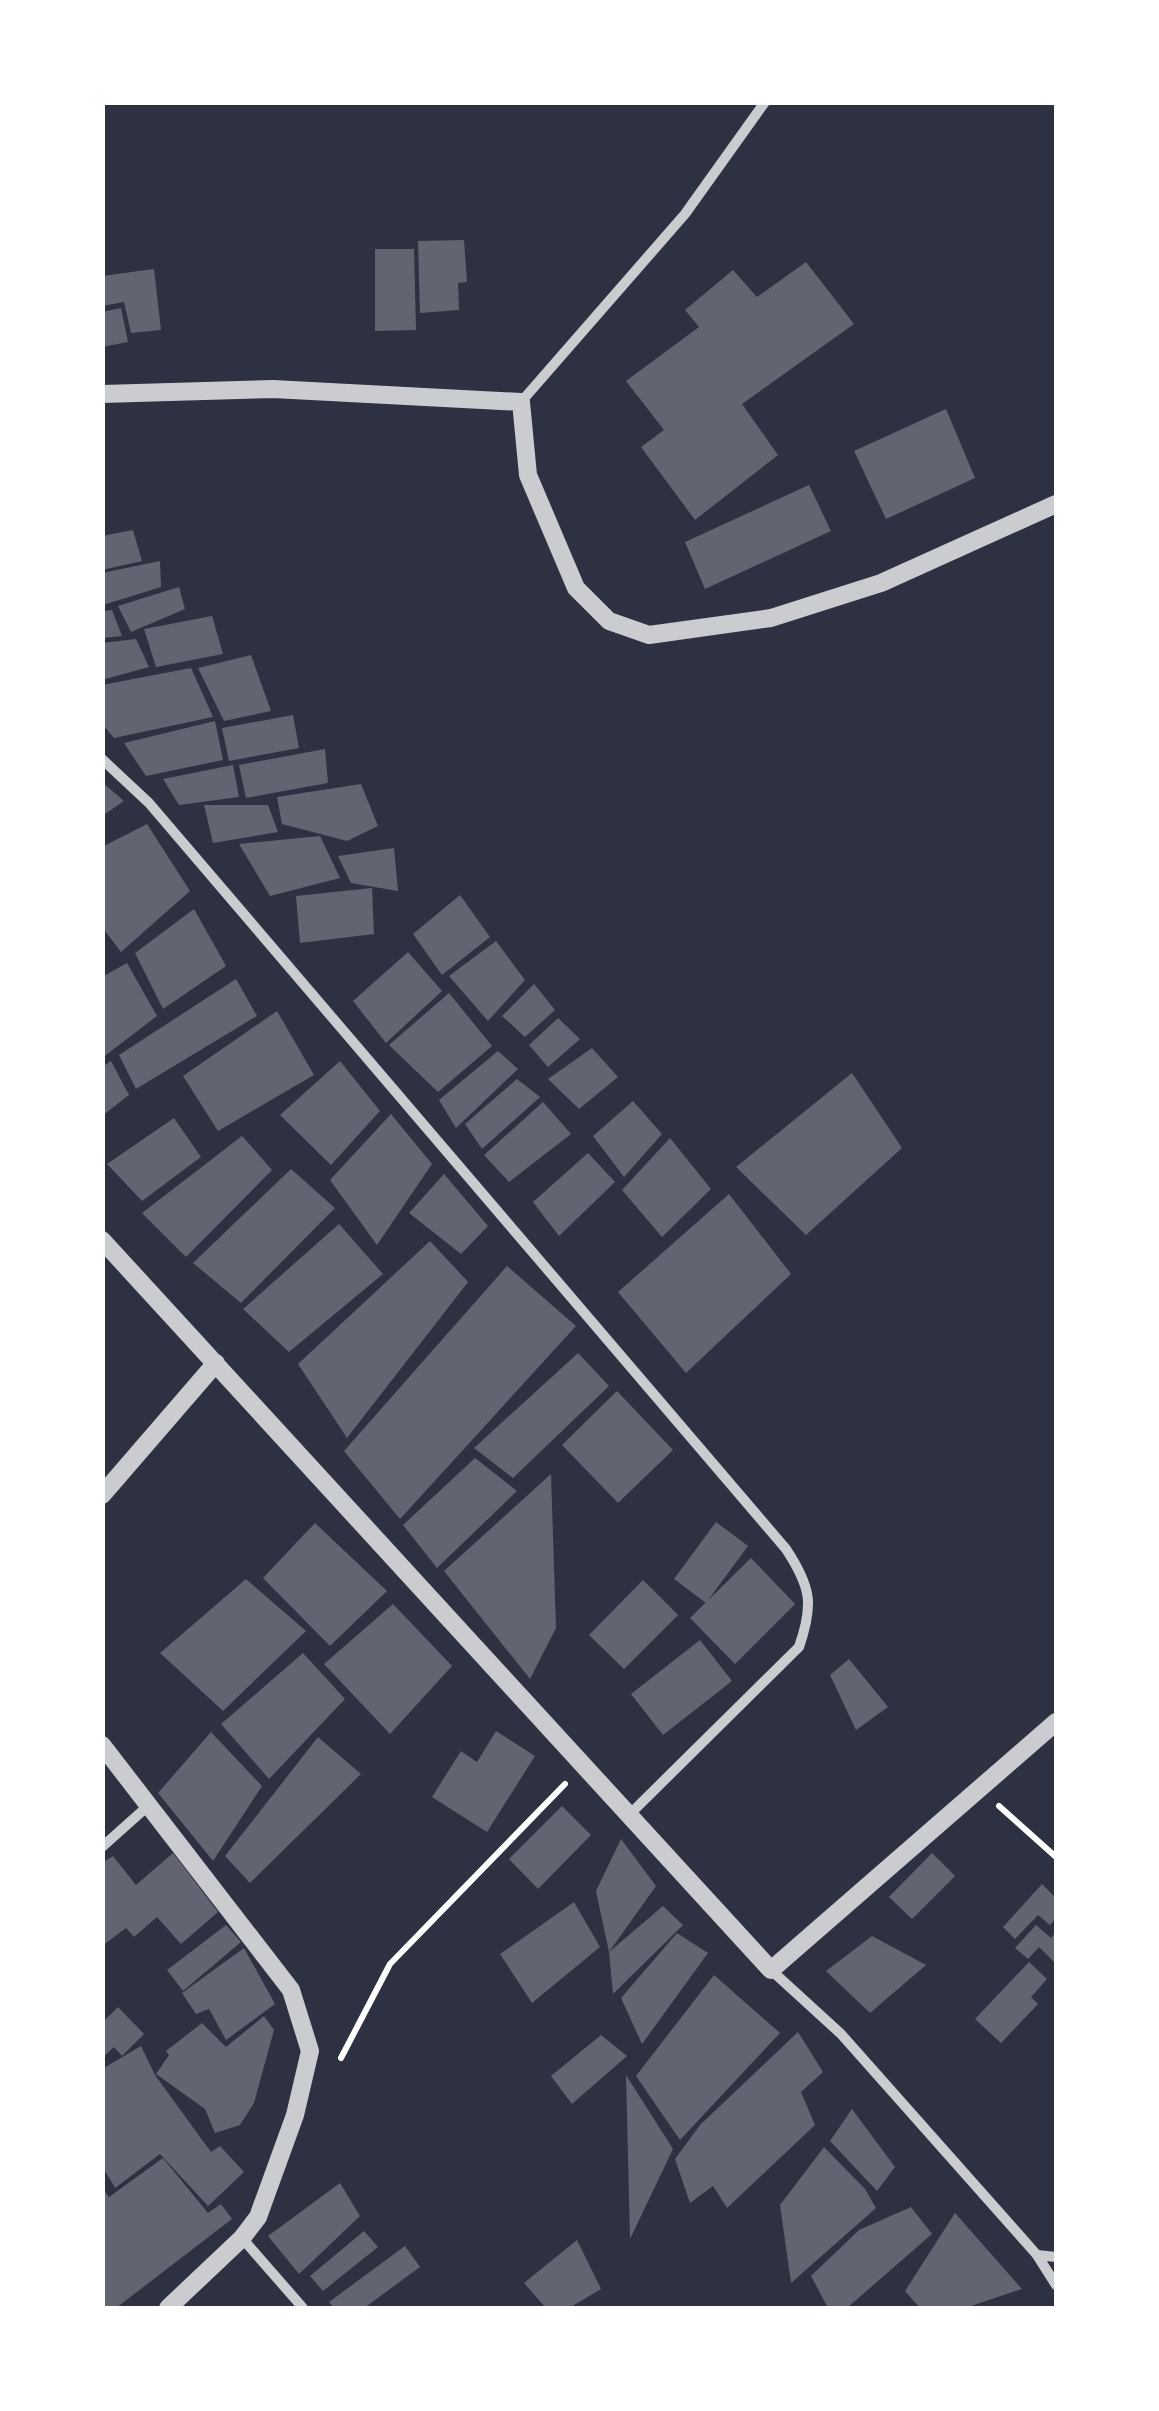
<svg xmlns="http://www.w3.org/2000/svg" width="1159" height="2411" font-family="'Exo 2',sans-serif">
  <rect width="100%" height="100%" fill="#2d3142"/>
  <path fill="#626471" d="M 464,240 L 467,282 L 458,283 L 459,310 L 420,313 L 418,241 Z
    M 375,249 L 414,249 L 416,330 L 375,331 Z
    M 806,262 L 854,324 L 742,404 L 778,455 L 695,520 L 641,447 L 664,430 L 626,381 L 699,327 L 685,310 L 733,270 L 757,297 Z
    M 154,269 L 161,330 L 131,333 L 124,302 L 102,306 L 102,276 Z
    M 121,308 L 128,342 L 102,347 L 102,312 Z
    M 946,409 L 975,478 L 886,519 L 854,451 Z
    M 809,485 L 831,531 L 705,589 L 685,542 Z
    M 133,530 L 142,561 L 102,570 L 102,536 Z
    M 160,561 L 161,587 L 103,605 L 102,573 Z
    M 179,587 L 185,609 L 131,632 L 118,606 Z
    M 112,610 L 122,636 L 102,638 L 102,611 Z
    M 212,616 L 223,654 L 156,667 L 144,629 Z
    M 136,639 L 149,667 L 102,680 L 102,643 Z
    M 251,655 L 271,711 L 224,721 L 198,668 Z
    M 191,668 L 213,717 L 114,738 L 102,724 L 102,685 Z
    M 293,715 L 299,748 L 229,761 L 222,728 Z
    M 215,721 L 223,760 L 146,776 L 124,743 Z
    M 325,749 L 328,783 L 246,798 L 239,765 Z
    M 233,765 L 239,797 L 179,805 L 163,779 Z
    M 102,782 L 124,801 L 102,816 Z
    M 361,784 L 378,826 L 347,841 L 282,824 L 277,797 Z
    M 204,805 L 268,805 L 278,832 L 213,843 Z
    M 147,824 L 190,891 L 121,952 L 102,927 L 102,847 Z
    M 320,836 L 340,878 L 270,896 L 239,844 Z
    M 394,848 L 398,891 L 351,883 L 338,856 Z
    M 372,888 L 374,934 L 300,943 L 296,896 Z
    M 460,895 L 490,937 L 442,975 L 413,934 Z
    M 194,909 L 226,966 L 163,1009 L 135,953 Z
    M 496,941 L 525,980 L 488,1021 L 449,976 Z
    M 408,952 L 442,991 L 386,1043 L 353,1001 Z
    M 127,963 L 157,1016 L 102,1058 L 102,977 Z
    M 236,979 L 257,1016 L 136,1089 L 119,1055 Z
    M 534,984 L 555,1010 L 525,1037 L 502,1016 Z
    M 449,993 L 492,1046 L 438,1092 L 389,1045 Z
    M 277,1011 L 314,1075 L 218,1131 L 183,1076 Z
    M 558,1018 L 580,1039 L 548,1067 L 529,1045 Z
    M 592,1048 L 618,1077 L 579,1109 L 548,1079 Z
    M 498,1051 L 518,1069 L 456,1128 L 439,1100 Z
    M 111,1061 L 129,1095 L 102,1116 L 102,1067 Z
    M 340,1061 L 380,1111 L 331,1165 L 280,1115 Z
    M 852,1073 L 902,1148 L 806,1235 L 736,1167 Z
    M 517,1079 L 540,1097 L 482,1149 L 465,1124 Z
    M 633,1101 L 662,1134 L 624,1177 L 593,1136 Z
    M 543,1102 L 571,1134 L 509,1182 L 484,1155 Z
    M 391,1114 L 432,1164 L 377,1245 L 330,1180 Z
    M 174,1118 L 201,1157 L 142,1201 L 107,1164 Z
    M 242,1136 L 272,1170 L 186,1257 L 142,1213 Z
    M 670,1138 L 711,1189 L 662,1237 L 622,1190 Z
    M 588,1153 L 615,1182 L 559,1236 L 533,1202 Z
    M 291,1169 L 335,1208 L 241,1303 L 193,1263 Z
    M 444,1174 L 488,1226 L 461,1254 L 409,1213 Z
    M 729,1194 L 791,1274 L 686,1373 L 618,1292 Z
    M 339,1224 L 383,1274 L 289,1352 L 243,1309 Z
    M 430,1241 L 468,1282 L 347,1438 L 298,1364 Z
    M 507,1266 L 576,1326 L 400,1519 L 344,1451 Z
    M 578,1353 L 609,1386 L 513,1478 L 474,1448 Z
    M 617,1391 L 673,1450 L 618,1503 L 562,1445 Z
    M 475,1458 L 517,1491 L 437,1568 L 403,1525 Z
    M 551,1474 L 556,1628 L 530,1679 L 444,1571 Z
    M 716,1522 L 748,1546 L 706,1603 L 674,1579 Z
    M 315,1523 L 387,1591 L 330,1646 L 263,1578 Z
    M 751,1558 L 795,1604 L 735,1664 L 690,1618 Z
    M 246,1579 L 306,1631 L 223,1711 L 160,1653 Z
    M 643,1580 L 678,1615 L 624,1669 L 589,1635 Z
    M 393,1604 L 452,1666 L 390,1734 L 324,1664 Z
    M 700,1640 L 732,1681 L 663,1735 L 631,1694 Z
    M 303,1653 L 345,1699 L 269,1779 L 221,1724 Z
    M 849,1659 L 888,1707 L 856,1730 L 830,1675 Z
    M 496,1731 L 535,1756 L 487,1832 L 432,1797 L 461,1751 L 477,1762 Z
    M 211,1732 L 262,1786 L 213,1861 L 158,1793 Z
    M 318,1737 L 361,1774 L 250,1883 L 225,1856 Z
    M 562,1806 L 591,1835 L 538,1889 L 509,1859 Z
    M 621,1839 L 656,1886 L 609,1952 L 596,1891 Z
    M 173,1853 L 218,1912 L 181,1944 L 157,1917 L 134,1937 L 126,1928 L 102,1946 L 102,1863 L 113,1856 L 136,1885 Z
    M 932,1853 L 955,1876 L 912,1919 L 889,1897 Z
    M 1042,1884 L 1056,1898 L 1056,1918 L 1050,1925 L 1038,1915 L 1015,1939 L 1003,1927 Z
    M 574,1902 L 600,1947 L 532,2003 L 500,1954 Z
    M 663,1906 L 683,1925 L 613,1994 L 609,1952 Z
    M 226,1925 L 241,1942 L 183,1991 L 167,1970 Z
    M 1036,1925 L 1051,1938 L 1056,1932 L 1056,1964 L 1039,1947 L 1028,1959 L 1015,1948 Z
    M 677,1933 L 708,1953 L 642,2044 L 621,1998 Z
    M 872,1936 L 926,1965 L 870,2013 L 826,1971 Z
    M 244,1948 L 275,2004 L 226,2040 L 209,2009 L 196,2014 L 182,1993 Z
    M 1029,1962 L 1047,1979 L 1031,1997 L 1038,2004 L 1001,2043 L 975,2019 Z
    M 714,1975 L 780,2033 L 680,2140 L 636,2076 Z
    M 118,2007 L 144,2034 L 122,2056 L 114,2047 L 102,2058 L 102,2023 Z
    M 264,2016 L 274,2030 L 254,2103 L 240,2125 L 215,2133 L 205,2109 L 156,2074 L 169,2055 L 166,2051 L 202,2023 L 226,2047 Z
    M 798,2032 L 823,2072 L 801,2092 L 815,2125 L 727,2208 L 713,2186 L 690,2203 L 675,2159 L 700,2125 Z
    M 601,2035 L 627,2056 L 572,2104 L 551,2076 Z
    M 141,2046 L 155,2075 L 211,2152 L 220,2146 L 244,2172 L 208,2206 L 160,2154 L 115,2188 L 102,2166 L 102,2069 Z
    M 626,2075 L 673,2149 L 630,2239 Z
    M 852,2109 L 895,2167 L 877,2191 L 830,2141 Z
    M 824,2147 L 865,2189 L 876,2208 L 791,2283 L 780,2205 Z
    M 163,2158 L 208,2213 L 221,2204 L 232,2219 L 116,2308 L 102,2308 L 102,2188 L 109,2197 Z
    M 340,2183 L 360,2216 L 299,2274 L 268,2236 Z
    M 911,2207 L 932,2234 L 847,2308 L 828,2308 L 811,2276 L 859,2230 Z
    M 955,2213 L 1022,2289 L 965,2308 L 920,2308 L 905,2291 Z
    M 364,2231 L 378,2247 L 323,2291 L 310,2276 Z
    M 577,2240 L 601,2289 L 569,2308 L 546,2308 L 524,2283 Z
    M 405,2246 L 420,2267 L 364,2308 L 334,2308 L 329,2302 Z"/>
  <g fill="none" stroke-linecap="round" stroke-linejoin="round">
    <path stroke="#fff" stroke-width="6" d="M 999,1806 L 1056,1857
      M 341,2058 L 390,1964 L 565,1784"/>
    <path stroke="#caccd0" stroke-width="10" d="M 521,402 L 685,214 L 765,102
      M 102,759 L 149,803 L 786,1549 C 811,1587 814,1604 799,1647 L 629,1815
      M 102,1847 L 149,1805
      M 771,1970 L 841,2034 L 1037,2255 L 1056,2285
      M 242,2238 L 303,2308
      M 1037,2255 L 1056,2257"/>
    <path stroke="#caccd0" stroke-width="18" d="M 102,394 L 273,389 L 521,402 L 528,475 L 576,588 L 609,621 L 649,635 L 771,618 L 881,583 L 1056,504
      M 102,1240 L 771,1970 L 1056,1722
      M 102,1495 L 216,1363
      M 102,1745 L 291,1990 L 310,2051 L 295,2115 L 258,2217 L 242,2238 L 168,2308"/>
  </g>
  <rect width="1159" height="2411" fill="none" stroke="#ffffff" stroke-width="210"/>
</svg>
